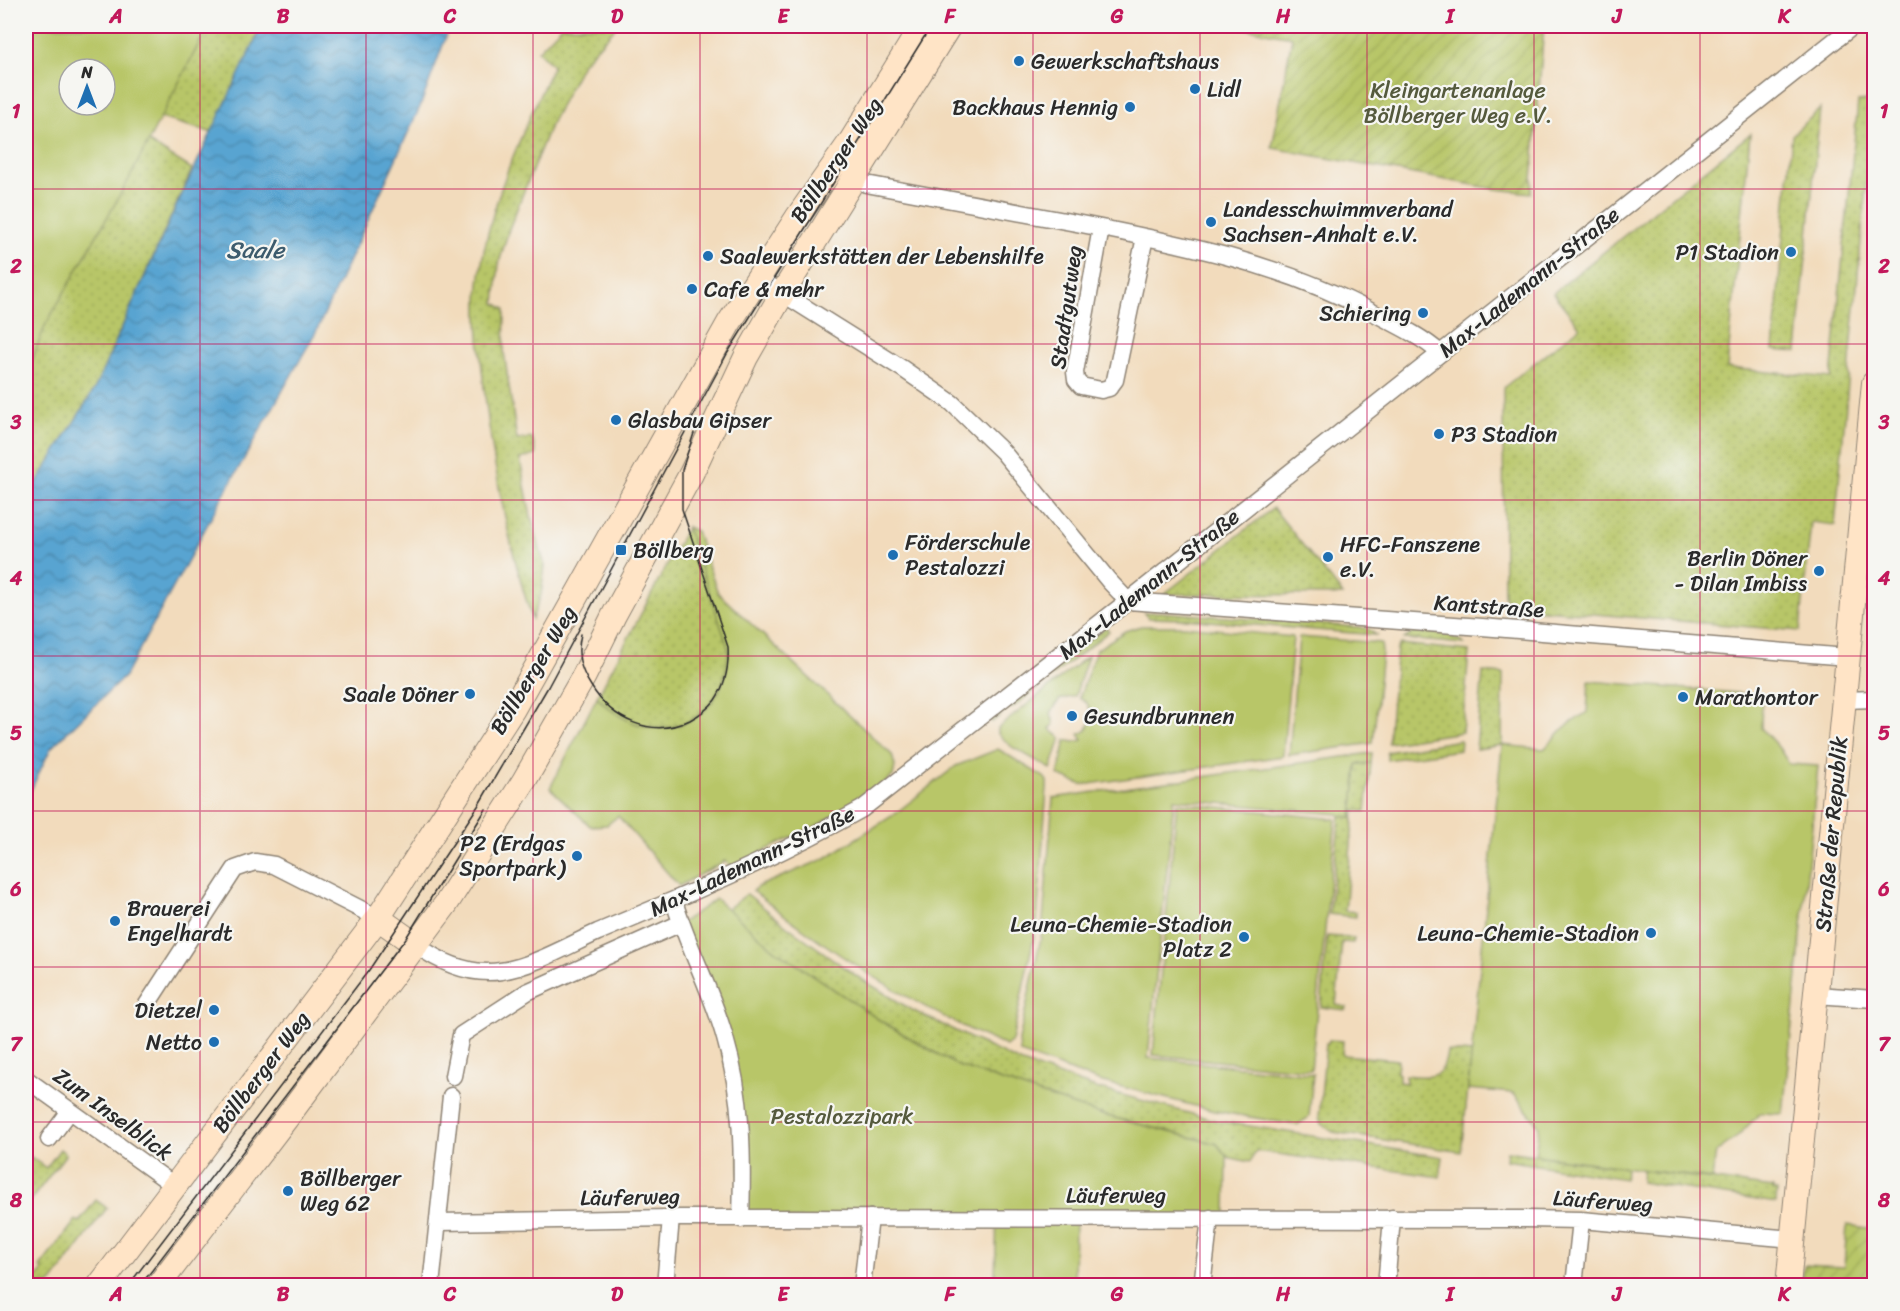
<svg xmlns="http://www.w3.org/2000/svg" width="1900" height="1311" font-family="Sriracha,sans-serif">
  <defs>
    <pattern id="grass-dots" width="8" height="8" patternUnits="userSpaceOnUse" patternTransform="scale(1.5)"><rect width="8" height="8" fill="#b8c668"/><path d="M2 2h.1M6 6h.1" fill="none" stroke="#9eaa5a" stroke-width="1.8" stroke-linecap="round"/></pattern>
    <pattern id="garden-furrows" width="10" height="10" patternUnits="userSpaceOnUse" patternTransform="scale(1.5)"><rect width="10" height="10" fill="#b8c668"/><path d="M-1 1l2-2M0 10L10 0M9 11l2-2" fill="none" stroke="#9eaa5a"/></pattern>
    <pattern id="water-waves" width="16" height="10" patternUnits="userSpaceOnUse" patternTransform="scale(1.5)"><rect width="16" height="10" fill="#58a4d1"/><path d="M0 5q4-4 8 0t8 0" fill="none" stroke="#4986aa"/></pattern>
  </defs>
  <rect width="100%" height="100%" fill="#f6f6f2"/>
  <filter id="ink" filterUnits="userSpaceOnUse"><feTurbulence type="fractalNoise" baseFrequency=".0167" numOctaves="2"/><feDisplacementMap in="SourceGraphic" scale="12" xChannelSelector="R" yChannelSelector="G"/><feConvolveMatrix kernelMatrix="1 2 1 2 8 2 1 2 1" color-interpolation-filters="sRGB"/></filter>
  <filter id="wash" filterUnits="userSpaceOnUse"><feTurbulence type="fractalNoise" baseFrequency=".008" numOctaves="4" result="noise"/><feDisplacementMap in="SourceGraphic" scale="24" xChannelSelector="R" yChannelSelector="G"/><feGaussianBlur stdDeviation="1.35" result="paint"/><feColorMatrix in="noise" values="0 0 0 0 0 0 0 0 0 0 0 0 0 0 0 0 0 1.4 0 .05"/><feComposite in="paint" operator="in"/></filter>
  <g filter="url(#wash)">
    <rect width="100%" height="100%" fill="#f2dbbc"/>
    <path fill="url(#grass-dots)" stroke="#72784a" stroke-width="1.5" d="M 26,26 L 260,26 L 221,135 L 160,118 L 105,69 L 69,69 Z
      M 562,26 L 617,26 L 582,64 L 549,128 L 509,229 L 499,263 L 495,303 L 505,309 L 504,352 L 517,440 L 532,438 L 536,455 L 520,459 L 531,517 L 545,566 L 541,595 L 532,619 C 508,544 493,466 484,388 C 480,351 475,312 480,275 C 490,201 522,133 553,66 L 538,51 Z
      M 26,94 L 126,128 L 192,169 L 94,390 L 26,500 Z
      M 1874,100 L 1835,525 L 1811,522 L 1800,631 L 1509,607 L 1504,595 L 1503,388 L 1580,327 L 1553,293 L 1750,134 L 1727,368 L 1831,378 L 1858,102 Z
      M 1820,109 L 1797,352 L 1773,350 L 1792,135 Z
      M 1273,508 L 1343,595 L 1164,594 L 1177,584 Z
      M 687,527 C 697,554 707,582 717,610 C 721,622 728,636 728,649 C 731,686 708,720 671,727 C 642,732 616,718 597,697 Z
      M 1159,612 L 1358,627 L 1368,629 L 1376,635 L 1186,619 L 1148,618 L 1144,613 Z
      M 1106,627 L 1109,631 L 1012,708 L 1010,707 L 992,722 L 988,719 Z
      M 1413,633 C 1429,632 1452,632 1464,644 L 1404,639 Z
      M 1400,644 L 1469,651 L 1462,732 L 1388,743 L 1397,649 Z
      M 1483,672 L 1503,674 L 1502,745 L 1476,749 Z
      M 1461,740 L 1460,750 L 1387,760 L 1387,752 Z
      M 1371,763 L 1366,811 L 1354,811 L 1345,911 L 1356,912 L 1356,917 L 1329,914 L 1340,816 L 1352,817 L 1357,764 Z
      M 747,894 L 787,926 L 858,977 L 912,1010 L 1022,1063 L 1096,1088 L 1218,1121 L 1443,1157 L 1440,1177 L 1256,1151 L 1250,1162 L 1227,1157 L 1217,1144 L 1099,1114 L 958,1066 L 884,1023 L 775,950 L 726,910 Z
      M 1327,936 L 1354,938 L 1353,943 L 1342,942 L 1336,1005 L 1347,1007 L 1346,1010 L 1321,1007 Z
      M 1329,1040 L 1343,1041 L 1342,1055 L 1398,1060 L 1397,1073 L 1399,1074 L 1399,1082 L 1406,1083 L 1405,1075 C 1429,1077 1444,1081 1447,1051 L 1472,1053 L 1461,1152 L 1333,1132 L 1321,1124 L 1319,1117 L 1326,1043 L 1328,1043 Z
      M 60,1149 L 66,1154 L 31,1200 L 28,1199 L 26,1202 L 26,1164 L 31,1157 L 46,1168 Z
      M 1507,1151 L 1626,1168 L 1625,1179 L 1506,1160 Z
      M 1642,1170 L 1773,1188 L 1773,1191 L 1777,1191 L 1776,1203 L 1641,1182 Z
      M 96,1200 L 107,1208 L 53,1281 L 49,1285 L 31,1285 L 43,1270 L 40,1267 L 76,1220 L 79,1222 Z"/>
    <path fill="#b8c668" stroke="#72784a" stroke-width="1.5" fill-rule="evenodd" d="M 26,26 L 208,26 L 128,181 L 45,326 L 26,376 ZM 69,69 L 105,69 L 105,105 L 69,105 Z
      M 687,527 L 696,531 L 718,593 L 892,755 L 895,766 L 893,776 L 859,802 L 818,825 L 731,867 L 725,861 L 679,886 L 618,816 L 607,825 L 590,826 L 550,788 L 597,697 C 651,755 729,727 728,647 Z
      M 1141,626 L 1185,626 L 1293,637 L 1283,756 L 1082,785 L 1058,775 L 1066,740 L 1074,742 L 1083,740 L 1079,734 L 1086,731 L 1093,717 L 1087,703 L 1079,698 L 1096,650 L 1125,631 Z
      M 1299,637 L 1381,643 L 1382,652 L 1373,743 L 1289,755 Z
      M 1088,656 L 1075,696 L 1059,700 L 1051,713 L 1054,724 L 1050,729 L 1061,738 L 1051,769 L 1012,747 L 998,734 L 998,728 Z
      M 1589,681 L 1762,695 L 1761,728 L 1779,748 L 1789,764 L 1818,766 L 1783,1114 L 1760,1113 L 1737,1137 L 1716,1152 L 1712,1179 L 1535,1155 L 1539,1126 L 1513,1093 L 1468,1089 L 1502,745 L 1544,749 L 1565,727 L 1587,712 Z
      M 998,749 L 1044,777 L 1047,781 L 1047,787 L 1037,922 L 1012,1041 L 1006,1046 C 914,1007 831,953 753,891 L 757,887 L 824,859 L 892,816 L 956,766 Z
      M 1372,753 L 1371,763 L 1357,764 L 1352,817 L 1340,816 L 1339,814 L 1174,799 L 1148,1058 L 1313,1074 L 1309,1117 L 1297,1125 L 1215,1111 L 1099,1081 L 1020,1053 L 1019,1040 L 1042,933 L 1053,798 Z
      M 1177,803 L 1336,819 L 1311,1070 L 1153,1055 Z
      M 716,899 L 775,950 L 884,1023 L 958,1066 L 1099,1114 L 1217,1144 L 1227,1157 L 1226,1218 L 1075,1218 L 1074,1284 L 1094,1286 L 973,1285 L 995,1276 L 997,1218 L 741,1219 L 738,1103 L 681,923 Z"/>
    <path fill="url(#garden-furrows)" stroke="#72784a" stroke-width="1.5" d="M 1233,26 L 1544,26 L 1531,193 L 1495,189 L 1272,148 L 1292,37 Z
      M 1847,1225 L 1874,1229 L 1874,1285 L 1802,1285 L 1804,1265 L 1844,1267 Z"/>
    <path fill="url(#water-waves)" stroke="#42687e" stroke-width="1.5" d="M 262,26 L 450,26 L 420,107 L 317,330 L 223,496 L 125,676 L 51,748 L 26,800 L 26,500 L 94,390 L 173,213 Z"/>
  </g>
  <g filter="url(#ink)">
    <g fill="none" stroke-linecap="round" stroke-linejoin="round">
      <defs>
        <path id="street" d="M 856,176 L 866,184 C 936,197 1006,210 1076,223 C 1179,243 1281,263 1374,313 C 1397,325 1421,336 1440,353
          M 1101,228 L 1075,372 L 1076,380 L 1081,386 L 1101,390 L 1109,388 L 1115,380 L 1145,237
          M 758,278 L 903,369 L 952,403 L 1003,452 L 1109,581 L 1128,601 L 1482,627 L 1847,657
          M 1844,700 L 1874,699
          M 674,901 C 688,948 712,991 725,1038 C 743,1099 743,1156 741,1219
          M 416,945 C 440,962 470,976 501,971 C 534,966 567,946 598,932 C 687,895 777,857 862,809 L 1128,601 L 1853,26
          M 1816,995 L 1874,999
          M 146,1006 L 235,869 L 255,862 L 274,865 L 378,918
          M 453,1076 L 461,1035 L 527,992 L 681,923
          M 26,1079 L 175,1186
          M 49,1139 L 70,1111
          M 439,1222 L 671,1218 L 1525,1219 L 1581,1220 L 1792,1239
          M 431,1286 L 451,1096
          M 665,1286 L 671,1218
          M 862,1286 L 870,1218
          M 1202,1286 L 1210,1218
          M 1386,1286 L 1392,1218
          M 1574,1286 L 1581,1220"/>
        <path id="secondary" d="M 378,918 L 416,945
          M 99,1286 L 378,918 L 513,709 L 729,323 L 797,218 L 851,141 L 922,26
          M 158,1286 L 291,1112 L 446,904 L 524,781 L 584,676 L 614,615 L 691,474 L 746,357 L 782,294 L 949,26
          M 1788,1286 L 1874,383"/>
      </defs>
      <use href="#street" stroke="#8e8374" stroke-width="19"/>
      <use href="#secondary" stroke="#8e8374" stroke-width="26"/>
      <use href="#street" stroke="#fff" stroke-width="16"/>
      <use href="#secondary" stroke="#ffe4c6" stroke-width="24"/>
      <path stroke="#2b2b2b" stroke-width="1.5" d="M 581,634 C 576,654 580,669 591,686 C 612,720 652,739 690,720 C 699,715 709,708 715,700 C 726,684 729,665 728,647 L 682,509 L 682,470 L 694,433
        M 128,1286 L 369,970 L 478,806 L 548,687 L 727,354 L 931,26
        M 140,1286 L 406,938 L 486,809"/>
    </g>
  </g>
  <path fill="none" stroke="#c2185b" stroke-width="1.5" stroke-opacity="0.55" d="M 200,26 L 200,1286M 366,26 L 366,1286M 533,26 L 533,1286M 700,26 L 700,1286M 867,26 L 867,1286M 1033,26 L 1033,1286M 1200,26 L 1200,1286M 1367,26 L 1367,1286M 1534,26 L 1534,1286M 1700,26 L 1700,1286M 26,189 L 1874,189M 26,344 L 1874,344M 26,500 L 1874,500M 26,656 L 1874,656M 26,811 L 1874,811M 26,967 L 1874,967M 26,1122 L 1874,1122"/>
  <g fill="#1f6fb2" stroke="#f6f6f2" stroke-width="2">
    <circle cx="1019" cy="61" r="6"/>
    <circle cx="1195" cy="89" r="6"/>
    <circle cx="1130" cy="107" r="6"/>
    <circle cx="1211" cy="222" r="6"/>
    <circle cx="1791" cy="252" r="6"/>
    <circle cx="708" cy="256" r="6"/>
    <circle cx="692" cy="289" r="6"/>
    <circle cx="1423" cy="313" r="6"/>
    <circle cx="616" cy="420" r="6"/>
    <circle cx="1439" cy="434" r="6"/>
    <rect x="615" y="544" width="12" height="12" rx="3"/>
    <circle cx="893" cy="555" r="6"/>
    <circle cx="1328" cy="557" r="6"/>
    <circle cx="1819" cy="571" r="6"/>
    <circle cx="470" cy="694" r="6"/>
    <circle cx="1683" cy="697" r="6"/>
    <circle cx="1072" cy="716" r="6"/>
    <circle cx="577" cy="856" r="6"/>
    <circle cx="115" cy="921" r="6"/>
    <circle cx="1651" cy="933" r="6"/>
    <circle cx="1244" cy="937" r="6"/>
    <circle cx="214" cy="1010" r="6"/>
    <circle cx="214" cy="1042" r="6"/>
    <circle cx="288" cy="1191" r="6"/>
  </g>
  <g text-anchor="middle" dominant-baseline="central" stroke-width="4.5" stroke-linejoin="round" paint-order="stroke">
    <g font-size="22" fill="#2b2b2b" stroke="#f6f6f2" text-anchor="start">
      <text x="1031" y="61">Gewerkschaftshaus</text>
      <text x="1207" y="89">Lidl</text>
      <text x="1118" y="107" text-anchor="end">Backhaus Hennig</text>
      <text x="1223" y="209">Landesschwimmverband<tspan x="1223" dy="25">Sachsen-Anhalt e.V.</tspan></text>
      <text x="1779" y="252" text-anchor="end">P1 Stadion</text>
      <text x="720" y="256">Saalewerkstätten der Lebenshilfe</text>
      <text x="704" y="289">Cafe &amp; mehr</text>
      <text x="1411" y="313" text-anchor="end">Schiering</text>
      <text x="628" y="420">Glasbau Gipser</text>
      <text x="1451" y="434">P3 Stadion</text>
      <text x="905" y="542">Förderschule<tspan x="905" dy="25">Pestalozzi</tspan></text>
      <text x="1340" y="544">HFC-Fanszene<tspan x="1340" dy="25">e.V.</tspan></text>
      <text x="633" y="550">Böllberg</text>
      <text x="1807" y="558" text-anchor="end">Berlin Döner<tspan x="1807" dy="25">- Dilan Imbiss</tspan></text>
      <text x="458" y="694" text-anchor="end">Saale Döner</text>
      <text x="1695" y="697">Marathontor</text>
      <text x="1084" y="716">Gesundbrunnen</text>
      <text x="565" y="843" text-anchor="end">P2 (Erdgas<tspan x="565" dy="25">Sportpark)</tspan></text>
      <text x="127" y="908">Brauerei<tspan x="127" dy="25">Engelhardt</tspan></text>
      <text x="1232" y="924" text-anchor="end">Leuna-Chemie-Stadion<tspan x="1232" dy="25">Platz 2</tspan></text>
      <text x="1639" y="933" text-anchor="end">Leuna-Chemie-Stadion</text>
      <text x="202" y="1010" text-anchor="end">Dietzel</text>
      <text x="202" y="1042" text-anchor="end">Netto</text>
      <text x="300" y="1178">Böllberger<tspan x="300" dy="25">Weg 62</tspan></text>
    </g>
    <g font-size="22" fill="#555a3d" stroke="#f6f6f2">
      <text x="1458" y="90">Kleingartenanlage<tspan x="1458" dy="25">Böllberger Weg e.V.</tspan></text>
      <text x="842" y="1116">Pestalozzipark</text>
    </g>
    <g font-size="22" fill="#2b2b2b" stroke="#f6f6f2">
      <text transform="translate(836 160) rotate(-56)">Böllberger Weg</text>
      <text transform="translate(1529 282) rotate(-39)">Max-Lademann-Straße</text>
      <text transform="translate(1066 307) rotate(-82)">Stadtgutweg</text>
      <text transform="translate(1149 584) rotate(-39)">Max-Lademann-Straße</text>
      <text transform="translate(1489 606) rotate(4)">Kantstraße</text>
      <text transform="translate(533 670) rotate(-59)">Böllberger Weg</text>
      <text transform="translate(1831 834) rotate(-85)">Straße der Republik</text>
      <text transform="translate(752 861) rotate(-26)">Max-Lademann-Straße</text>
      <text transform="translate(261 1072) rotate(-53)">Böllberger Weg</text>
      <text transform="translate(113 1114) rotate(36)">Zum Inselblick</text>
      <text x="1116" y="1195">Läuferweg</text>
      <text transform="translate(630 1197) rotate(-1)">Läuferweg</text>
      <text transform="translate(1603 1201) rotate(4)">Läuferweg</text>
    </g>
    <g font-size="24" font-style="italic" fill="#3d5b6d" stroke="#f6f6f2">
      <text x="255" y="250">Saale</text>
    </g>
  </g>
  <rect width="1900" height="1311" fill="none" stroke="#f6f6f2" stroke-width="66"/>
  <g transform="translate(87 87)"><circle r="28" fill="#f6f6f2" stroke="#a5a5a2" stroke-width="1.5"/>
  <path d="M0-4.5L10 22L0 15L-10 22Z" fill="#1f6fb2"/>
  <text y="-9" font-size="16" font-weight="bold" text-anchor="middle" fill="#2b2b2b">N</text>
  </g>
  <rect x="33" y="33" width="1834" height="1245" fill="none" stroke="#c2185b" stroke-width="2"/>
  <g font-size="20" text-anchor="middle" font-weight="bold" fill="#c2185b">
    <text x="116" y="23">A</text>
    <text x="283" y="23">B</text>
    <text x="450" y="23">C</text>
    <text x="617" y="23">D</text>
    <text x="783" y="23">E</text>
    <text x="950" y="23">F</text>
    <text x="1117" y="23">G</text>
    <text x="1283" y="23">H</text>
    <text x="1450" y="23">I</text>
    <text x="1617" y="23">J</text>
    <text x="1784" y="23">K</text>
    <text x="16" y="118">1</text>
    <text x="1884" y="118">1</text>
    <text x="16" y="273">2</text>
    <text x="1884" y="273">2</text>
    <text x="16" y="429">3</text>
    <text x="1884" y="429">3</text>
    <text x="16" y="585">4</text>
    <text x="1884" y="585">4</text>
    <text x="16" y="740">5</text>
    <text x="1884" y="740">5</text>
    <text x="16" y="896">6</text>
    <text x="1884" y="896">6</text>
    <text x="16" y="1051">7</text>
    <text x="1884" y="1051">7</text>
    <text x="16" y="1207">8</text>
    <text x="1884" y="1207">8</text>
    <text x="116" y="1301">A</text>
    <text x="283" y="1301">B</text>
    <text x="450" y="1301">C</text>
    <text x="617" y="1301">D</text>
    <text x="783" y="1301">E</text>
    <text x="950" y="1301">F</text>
    <text x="1117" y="1301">G</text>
    <text x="1283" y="1301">H</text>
    <text x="1450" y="1301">I</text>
    <text x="1617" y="1301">J</text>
    <text x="1784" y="1301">K</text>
  </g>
</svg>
